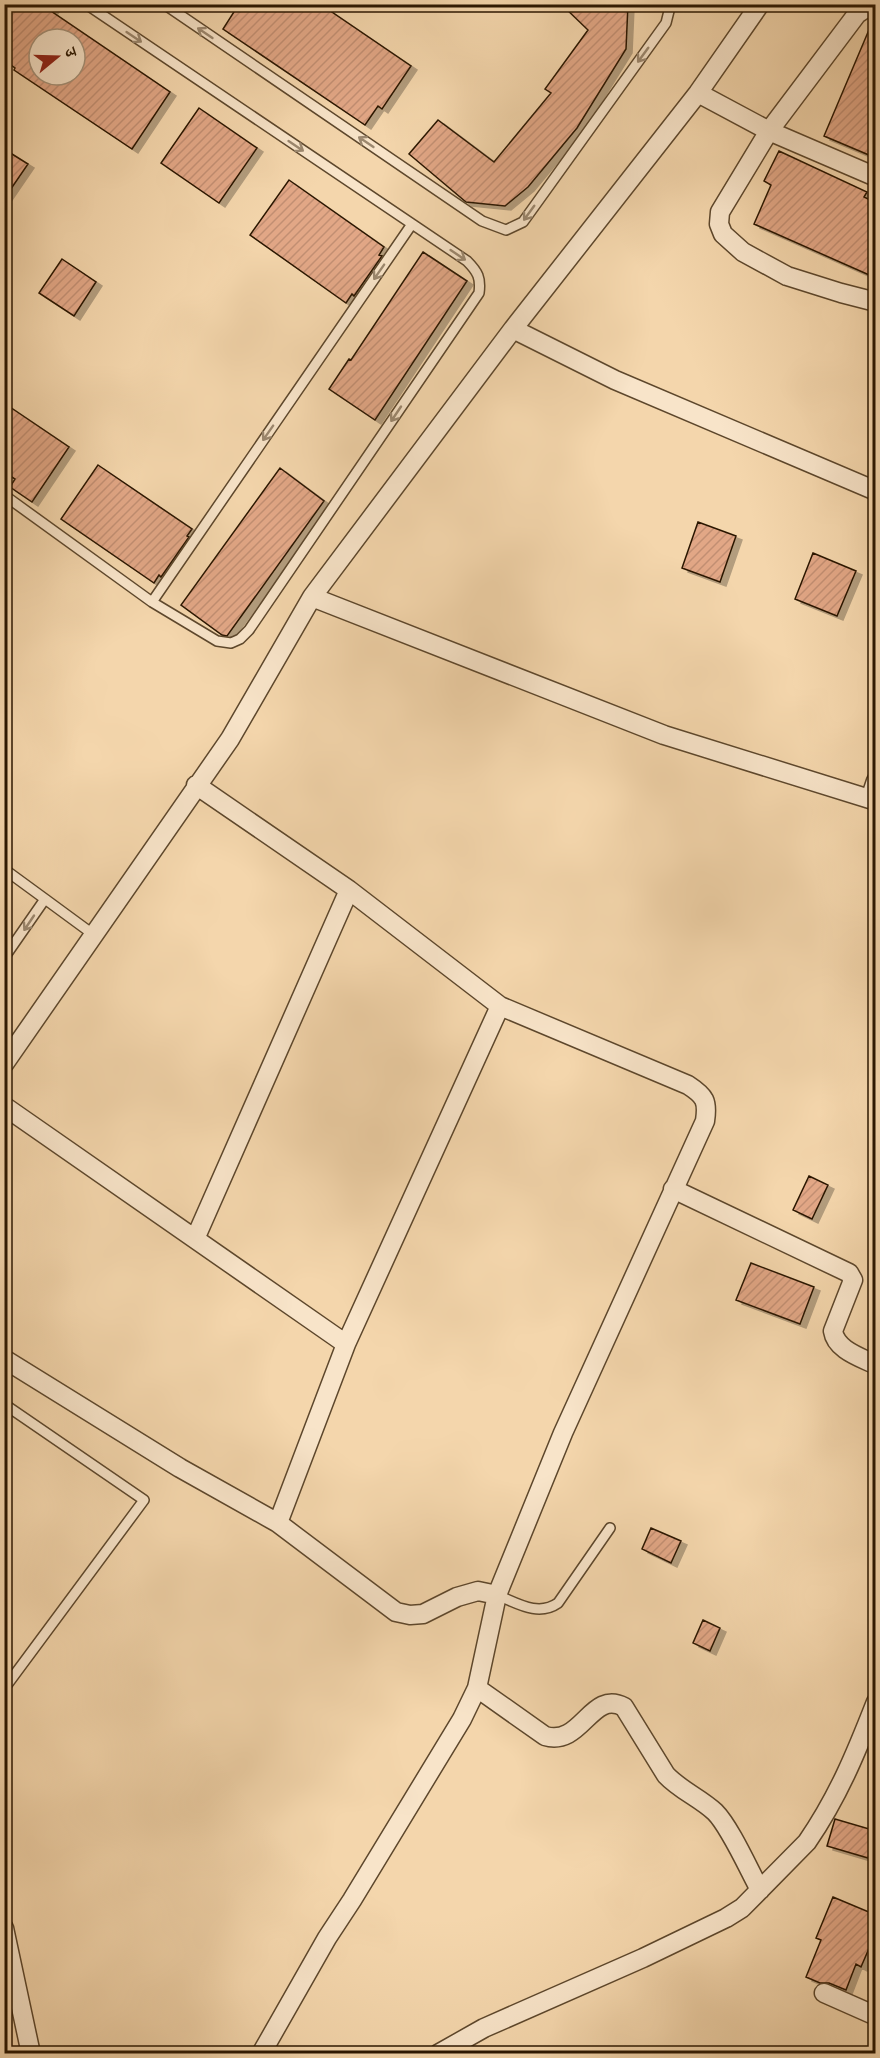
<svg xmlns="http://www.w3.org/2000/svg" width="880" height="2058" font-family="'Libre Bodoni','Noto Serif Devanagari',serif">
  <defs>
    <pattern id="building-hatch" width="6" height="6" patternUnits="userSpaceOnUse" patternTransform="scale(1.5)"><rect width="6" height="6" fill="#e2a786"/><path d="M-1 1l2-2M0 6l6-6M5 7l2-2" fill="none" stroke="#c28f72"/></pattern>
    <filter id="shadow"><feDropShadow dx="6" dy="4" stdDeviation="0" flood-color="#0004"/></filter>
  </defs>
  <rect width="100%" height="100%" fill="#f4d6ac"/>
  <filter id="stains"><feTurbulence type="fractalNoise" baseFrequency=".00333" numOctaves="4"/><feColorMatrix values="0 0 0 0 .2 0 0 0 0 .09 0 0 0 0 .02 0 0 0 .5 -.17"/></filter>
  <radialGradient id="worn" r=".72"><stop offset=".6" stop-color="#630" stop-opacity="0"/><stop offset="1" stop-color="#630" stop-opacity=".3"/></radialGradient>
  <path fill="url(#building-hatch)" stroke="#2b1701" stroke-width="1.5" fill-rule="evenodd" filter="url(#shadow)" d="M 4,4 L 56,4 L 51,11 L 170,92 L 132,149 L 14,70 L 15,68 L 4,60 ZM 39,39 L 75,39 L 75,45 L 81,49 L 75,59 L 75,75 L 39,75 Z
    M 239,4 L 320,4 L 411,66 L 382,109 L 378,106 L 365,125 L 223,29 Z
    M 561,4 L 628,4 L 626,49 L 577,128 L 528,187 L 505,206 L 466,202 L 409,154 L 438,120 L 494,162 L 551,93 L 545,89 L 588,30 Z
    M 874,18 L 876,18 L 876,158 L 824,136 Z
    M 199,108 L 257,148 L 219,203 L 161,163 Z
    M 4,149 L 28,164 L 4,199 Z
    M 779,151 L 867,192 L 864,197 L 876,203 L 876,278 L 754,224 L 771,185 L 764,181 Z
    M 289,180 L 384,247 L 379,255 L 382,256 L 354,296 L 352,294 L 346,303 L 250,235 Z
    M 423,252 L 467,281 L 375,420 L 329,389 L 349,359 L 351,360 Z
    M 62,259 L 96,282 L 74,316 L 39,293 Z
    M 4,403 L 69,447 L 32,502 L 10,487 L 15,479 L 4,472 Z
    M 98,465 L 192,529 L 187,536 L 189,537 L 161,577 L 159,575 L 154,583 L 61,519 Z
    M 280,468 L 324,501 L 227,636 L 222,635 L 181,605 Z
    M 698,522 L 736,536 L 720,582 L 682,568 Z
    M 813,553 L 856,571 L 837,616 L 795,599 Z
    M 809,1176 L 828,1185 L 812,1219 L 793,1210 Z
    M 751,1263 L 814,1287 L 800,1324 L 736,1300 Z
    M 651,1528 L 681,1541 L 671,1563 L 642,1549 Z
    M 703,1620 L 720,1628 L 710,1651 L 693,1643 Z
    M 835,1819 L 876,1831 L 868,1858 L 827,1846 Z
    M 833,1897 L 876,1915 L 876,1932 L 861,1967 L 856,1964 L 846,1990 L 829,1983 L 820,1983 L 806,1977 L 821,1940 L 816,1938 Z"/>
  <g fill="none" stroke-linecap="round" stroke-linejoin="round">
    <defs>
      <path id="service" d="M 164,4 L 482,221 L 506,230 L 523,222 L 666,23 L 669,11 L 667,4
        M 4,495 L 152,602 L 217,641 L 231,643 L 240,639 L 249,630 L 479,293 C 481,278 478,272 467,261 L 86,4
        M 152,602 L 412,224
        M 4,869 L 45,899 L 4,958
        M 45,899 L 94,935
        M 4,1404 L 144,1500 L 4,1689
        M 497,1595 C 517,1603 538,1617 558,1603 L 610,1528"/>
      <path id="minor" d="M 760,4 L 698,93 L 513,329 L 615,380 L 876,491
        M 876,6 L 866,8 L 857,14 L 769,131 L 720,212 L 719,224 L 723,234 L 743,252 L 787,276 L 841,293 L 876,302
        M 698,93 L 769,131 L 876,177
        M 312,597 L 513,329
        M 196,785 L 349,890 L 500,1006 L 688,1085 C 705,1096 708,1101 705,1121 L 563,1433 L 497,1595 L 477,1688 L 462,1719 L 352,1900 L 327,1938 L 261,2054
        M 870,799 L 876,781
        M 4,1064 L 230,739 L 312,597 L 664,735 L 876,801
        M 4,1106 L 346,1344
        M 673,1189 L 849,1273 L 853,1280 L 833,1331 C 836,1350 860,1357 876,1365
        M 195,1239 L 349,890
        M 4,1359 L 180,1468 L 278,1523 L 396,1612 L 410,1615 L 423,1614 L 457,1597 L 478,1591 L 497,1595
        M 278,1523 L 346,1344 L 500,1006
        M 477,1688 L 545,1736 C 582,1747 591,1689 624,1707 L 666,1775 C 680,1790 700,1798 715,1812 C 730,1827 749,1870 760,1890
        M 4,1928 L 31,2054
        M 824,1993 L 876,2016
        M 438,2054 L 484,2028 L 643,1958 L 726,1918 L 742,1908 L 807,1842 C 838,1797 856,1753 876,1702"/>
    </defs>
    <use href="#service" stroke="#5d472c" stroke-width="12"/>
    <use href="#minor" stroke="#5d472c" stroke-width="21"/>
    <use href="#service" stroke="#f8e4c9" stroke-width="9"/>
    <use href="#minor" stroke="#f8e4c9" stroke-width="18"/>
  </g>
  <defs><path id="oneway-shaft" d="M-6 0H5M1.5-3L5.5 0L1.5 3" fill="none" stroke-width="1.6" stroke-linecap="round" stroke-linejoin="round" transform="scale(1.5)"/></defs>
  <g stroke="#9c886f">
    <use href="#oneway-shaft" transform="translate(205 33) rotate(-146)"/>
    <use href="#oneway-shaft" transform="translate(134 37) rotate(34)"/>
    <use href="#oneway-shaft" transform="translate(643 55) rotate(126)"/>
    <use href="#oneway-shaft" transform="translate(366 142) rotate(-146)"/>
    <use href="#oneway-shaft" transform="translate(296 146) rotate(34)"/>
    <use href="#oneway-shaft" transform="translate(529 213) rotate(126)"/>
    <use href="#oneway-shaft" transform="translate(458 255) rotate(34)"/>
    <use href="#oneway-shaft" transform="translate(379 272) rotate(125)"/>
    <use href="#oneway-shaft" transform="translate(396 414) rotate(124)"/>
    <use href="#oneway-shaft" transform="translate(268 433) rotate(125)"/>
    <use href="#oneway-shaft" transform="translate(29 923) rotate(124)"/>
  </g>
  <rect width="880" height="2058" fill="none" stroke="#f4d6ac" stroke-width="24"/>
  <rect x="6" y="6" width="868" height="2046" fill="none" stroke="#2b1701" stroke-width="3"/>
  <rect x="12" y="12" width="856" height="2034" fill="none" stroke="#2b1701" stroke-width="1.5"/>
  <g transform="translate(57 57) rotate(71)"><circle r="28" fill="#f8e4c9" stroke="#a69279" stroke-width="1.5"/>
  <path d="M0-4.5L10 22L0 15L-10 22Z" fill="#8f2418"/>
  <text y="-9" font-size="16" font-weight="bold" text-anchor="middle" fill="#2b1701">उ</text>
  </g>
  <rect width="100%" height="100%" filter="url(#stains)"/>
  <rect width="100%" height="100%" fill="url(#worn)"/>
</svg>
